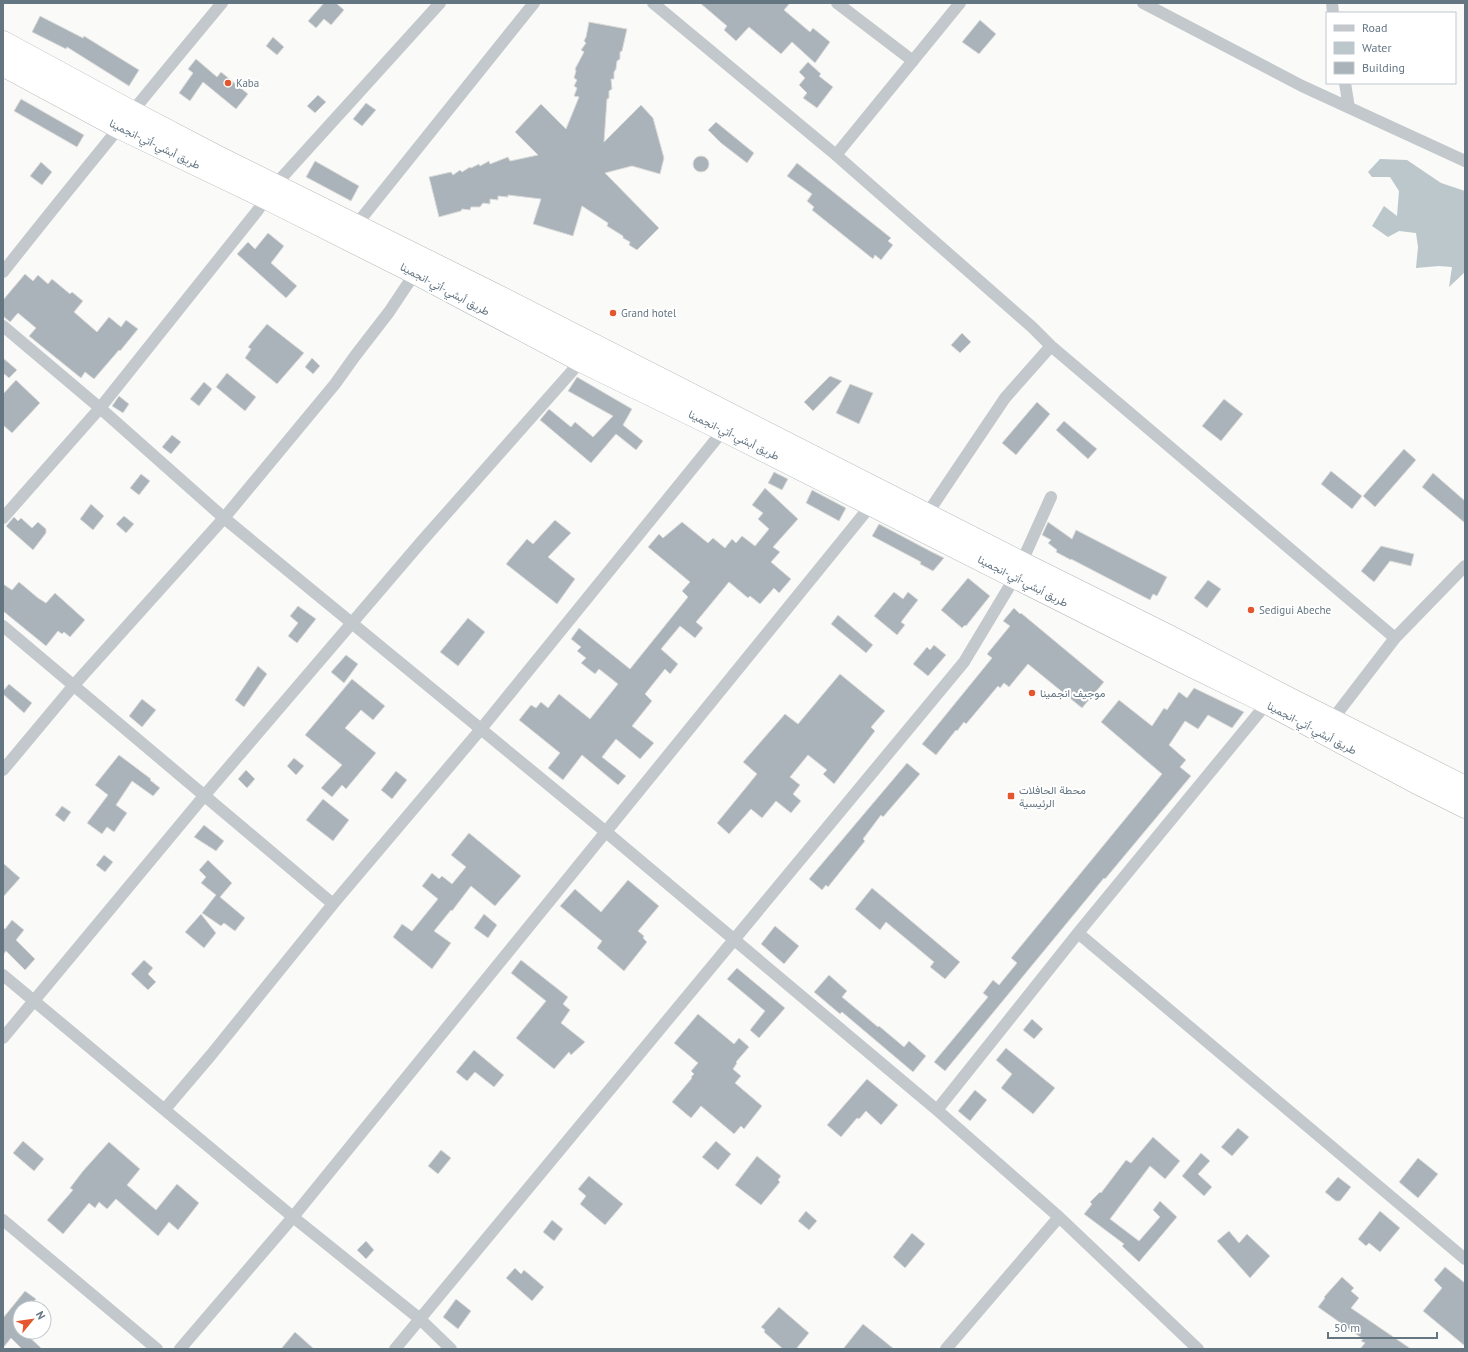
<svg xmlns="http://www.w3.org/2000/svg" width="1468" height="1352" font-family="'PT Sans',Vazirmatn,sans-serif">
  <rect width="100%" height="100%" fill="#fafaf8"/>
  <path fill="#bbc7cb" d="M 1380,159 L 1407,160 L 1441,183 L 1465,191 L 1465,272 L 1449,287 L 1452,267 L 1439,266 L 1416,268 L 1418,247 L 1416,233 L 1399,231 L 1388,237 L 1372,226 L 1384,206 L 1397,216 L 1399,191 L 1390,177 L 1372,177 L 1368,172 Z"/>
  <path fill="#aab3b9" stroke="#dcdcda" d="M 324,3 L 336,3 L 344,10 L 331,25 L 324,19 L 316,28 L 308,21 Z
    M 700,3 L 790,3 L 784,10 L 810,32 L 813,28 L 830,42 L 815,63 L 792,42 L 781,54 L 749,27 L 736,41 L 724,30 L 727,26 Z
    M 40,16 L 83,38 L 84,36 L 139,70 L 129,86 L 67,47 L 66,49 L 32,32 Z
    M 980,20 L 996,34 L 979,54 L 962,42 Z
    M 589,22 L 627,29 L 622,51 L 620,52 L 620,59 L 617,61 L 616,69 L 614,72 L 614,79 L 611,79 L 612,89 L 609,91 L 609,98 L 607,99 L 604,142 L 641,105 L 653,118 L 664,158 L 660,174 L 632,166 L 605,173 L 659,228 L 637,250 L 629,245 L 630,242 L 623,238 L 623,236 L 607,226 L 608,223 L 582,206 L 573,236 L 533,224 L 541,199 L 508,195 L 508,197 L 498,196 L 498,200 L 490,199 L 490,204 L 483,203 L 480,207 L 471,207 L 470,210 L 462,209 L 461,211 L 439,217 L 429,177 L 451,172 L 453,175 L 460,170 L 462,172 L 470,167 L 471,168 L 479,164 L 480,166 L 489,161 L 490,164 L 508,157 L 510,161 L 538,155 L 515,132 L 541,104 L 566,129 L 579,97 L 574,96 L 577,88 L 574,86 L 577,80 L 574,78 L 576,71 L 575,69 L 584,52 L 581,50 L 586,43 L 584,41 L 586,37 Z
    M 273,37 L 284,47 L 277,55 L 266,46 Z
    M 196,59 L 217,77 L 221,72 L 248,94 L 236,109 L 203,82 L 190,101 L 179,93 L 193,73 L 188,69 Z
    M 808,62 L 821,74 L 819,76 L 833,87 L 817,108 L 803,98 L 807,93 L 799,85 L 805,78 L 799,72 Z
    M 318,95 L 326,102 L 315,113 L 307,106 Z
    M 21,99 L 84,135 L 77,147 L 14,111 Z
    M 366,103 L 376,110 L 362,126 L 353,119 Z
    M 716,122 L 754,153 L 747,163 L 721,143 L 708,130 Z
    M693 164a8 8 0 1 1 16 0a8 8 0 1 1-16 0Z
    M 315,161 L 359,186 L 351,201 L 306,177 Z
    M 41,162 L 52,172 L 42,185 L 30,176 Z
    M 797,163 L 891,238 L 888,241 L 893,245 L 881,260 L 875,255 L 873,259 L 812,210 L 814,207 L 807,201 L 812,194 L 787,176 Z
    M 268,233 L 284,246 L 271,263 L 297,286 L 286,298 L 237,254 L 248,242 L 255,249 Z
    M 25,274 L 33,281 L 38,275 L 48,284 L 52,279 L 70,294 L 72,292 L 83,301 L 74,312 L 97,332 L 109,317 L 121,327 L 126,320 L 138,329 L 120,351 L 119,350 L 94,379 L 85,372 L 81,378 L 29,336 L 36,328 L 18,313 L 10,322 L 3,316 L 3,300 Z
    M 267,324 L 304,353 L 277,384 L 245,358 L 251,349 L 248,347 Z
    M 962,333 L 971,342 L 960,353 L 951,345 Z
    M 3,358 L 17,370 L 9,378 L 3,373 Z
    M 312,358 L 320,366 L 313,374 L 305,367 Z
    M 227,373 L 256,397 L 245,411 L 216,387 Z
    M 830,376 L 842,381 L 813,411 L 804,402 Z
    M 577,377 L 632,409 L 623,425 L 643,441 L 636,450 L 616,434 L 591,463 L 540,420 L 549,409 L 571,427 L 575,422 L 593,437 L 613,416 L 568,391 Z
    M 16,380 L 40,403 L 12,433 L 3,425 L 3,394 Z
    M 204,382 L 212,389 L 199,406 L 190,399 Z
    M 850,384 L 873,393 L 859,424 L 836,413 Z
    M 119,396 L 129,404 L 123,413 L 112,406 Z
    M 1224,399 L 1243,414 L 1221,441 L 1202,426 Z
    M 1037,402 L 1050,414 L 1016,455 L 1002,443 Z
    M 1064,421 L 1097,449 L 1088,459 L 1056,430 Z
    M 172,435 L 181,442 L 171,454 L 162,447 Z
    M 1404,449 L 1416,460 L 1375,507 L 1363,496 Z
    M 1331,471 L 1362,496 L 1352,509 L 1321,484 Z
    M 774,472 L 788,479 L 782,490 L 768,483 Z
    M 1433,473 L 1465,501 L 1465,523 L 1422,487 Z
    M 141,474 L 150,481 L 139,495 L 130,488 Z
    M 765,488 L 798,519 L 773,547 L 780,552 L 771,562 L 791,579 L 779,593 L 774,588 L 760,604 L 750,596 L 748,598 L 729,582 L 696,622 L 703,628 L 695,638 L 680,626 L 661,649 L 678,664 L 670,674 L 665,669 L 645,694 L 652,701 L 632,726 L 654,743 L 640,759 L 616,739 L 602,757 L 626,776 L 618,785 L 582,755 L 563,780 L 548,768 L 560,753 L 519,720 L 531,705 L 536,708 L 541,702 L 548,708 L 559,694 L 590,719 L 618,684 L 599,669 L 595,674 L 581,663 L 586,658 L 577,651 L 581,647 L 571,639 L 579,628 L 630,669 L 688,597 L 682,591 L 690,582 L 648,547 L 659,534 L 663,538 L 682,522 L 708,543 L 713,538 L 725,548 L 732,539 L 736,543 L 742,536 L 755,546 L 769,529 L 758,519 L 763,513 L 752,505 Z
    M 812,490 L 846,508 L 839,521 L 806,503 Z
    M 91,504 L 104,516 L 93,530 L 80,519 Z
    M 124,516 L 134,524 L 126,533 L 116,524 Z
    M 14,517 L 18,521 L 21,518 L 32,528 L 38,522 L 46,529 L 46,533 L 33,550 L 6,526 Z
    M 555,520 L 571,533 L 548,557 L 575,579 L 557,604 L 506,564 L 527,539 L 533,544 Z
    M 1048,522 L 1072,539 L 1076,530 L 1167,577 L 1157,596 L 1153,594 L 1150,600 L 1071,559 L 1071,560 L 1056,552 L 1057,550 L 1048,543 L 1051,540 L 1042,535 Z
    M 879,524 L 930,551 L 944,558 L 933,571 L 920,564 L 921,562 L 872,536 Z
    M 1381,546 L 1414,554 L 1411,566 L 1390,561 L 1374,582 L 1361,571 Z
    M 968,578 L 990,596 L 966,626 L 965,625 L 962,628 L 941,610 Z
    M 1208,580 L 1221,589 L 1207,608 L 1194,598 Z
    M 19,582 L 38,598 L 46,603 L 55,593 L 85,620 L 70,637 L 64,632 L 62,634 L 58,631 L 46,646 L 3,611 L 3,584 L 12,590 Z
    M 894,592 L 903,599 L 908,592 L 918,600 L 901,622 L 905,625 L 897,635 L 874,616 Z
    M 298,606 L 316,619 L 297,643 L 288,636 L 298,623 L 290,616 Z
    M 1014,608 L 1020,614 L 1021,613 L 1104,682 L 1082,708 L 1028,664 L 1009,687 L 1004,683 L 1000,688 L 998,686 L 966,724 L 964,722 L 957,731 L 956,730 L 936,755 L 922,744 L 992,658 L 987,654 L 1010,626 L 1003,621 Z
    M 838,615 L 873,645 L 866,653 L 831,624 Z
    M 468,618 L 485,632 L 458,666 L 440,652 Z
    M 934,645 L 946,655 L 928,676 L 913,664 L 927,647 L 930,650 Z
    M 346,655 L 358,664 L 344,683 L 331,672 Z
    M 258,666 L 267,674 L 244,707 L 235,700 Z
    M 840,674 L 885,711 L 871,727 L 875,731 L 834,784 L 823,774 L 827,770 L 808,755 L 790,777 L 800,785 L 793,794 L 801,801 L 791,813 L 776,801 L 762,818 L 751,809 L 729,834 L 717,823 L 757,774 L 743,762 L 785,714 L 798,724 Z
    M 352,679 L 385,706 L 373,720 L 361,710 L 345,728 L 376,753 L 346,789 L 342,785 L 332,797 L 321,788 L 342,765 L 305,735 Z
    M 9,684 L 32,703 L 24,713 L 3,694 L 3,691 Z
    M 1194,688 L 1244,712 L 1232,728 L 1208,715 L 1198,729 L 1185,721 L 1169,745 L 1186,760 L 1180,767 L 1191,776 L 1105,879 L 1104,878 L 945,1071 L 934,1062 L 988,997 L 983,993 L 993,980 L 999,985 L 1017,963 L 1011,958 L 1162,774 L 1101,722 L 1119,700 L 1152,726 L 1164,708 L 1167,710 L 1179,692 L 1187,698 Z
    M 142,699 L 156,710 L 142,727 L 129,716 Z
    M 119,755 L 151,779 L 150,780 L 160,788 L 153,796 L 132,781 L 116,805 L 127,813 L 114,832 L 107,827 L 102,834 L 87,823 L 108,795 L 95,785 Z
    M 294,758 L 304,766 L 296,775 L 287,766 Z
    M 907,763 L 920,774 L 883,817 L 881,815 L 863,839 L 865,841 L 828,887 L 826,885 L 822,890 L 809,879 Z
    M 246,770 L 255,779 L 247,788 L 238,779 Z
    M 396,771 L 407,780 L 392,799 L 381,790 Z
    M 323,799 L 349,820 L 333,841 L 306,820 Z
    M 62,806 L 71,812 L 64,822 L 55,815 Z
    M 204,825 L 224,841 L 216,851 L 194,837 Z
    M 469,833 L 521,876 L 495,906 L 471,886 L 452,911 L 451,910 L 434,931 L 451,943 L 432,969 L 393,937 L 402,924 L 412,931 L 438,899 L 422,886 L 432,873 L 439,879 L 442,876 L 452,884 L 466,867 L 451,855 Z
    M 104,855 L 113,862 L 105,872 L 96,865 Z
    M 208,860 L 232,883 L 220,897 L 245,918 L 235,931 L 224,923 L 221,926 L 202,913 L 216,895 L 201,883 L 206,877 L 199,870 Z
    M 3,863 L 20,878 L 3,897 Z
    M 628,880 L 659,906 L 638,931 L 644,936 L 643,938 L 647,942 L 624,971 L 597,948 L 602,941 L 560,906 L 575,889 L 601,912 Z
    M 872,888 L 960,962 L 945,979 L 930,967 L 934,962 L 886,922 L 880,930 L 855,909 Z
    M 201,914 L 216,933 L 204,948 L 185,932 Z
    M 484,914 L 497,925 L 488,938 L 474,928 Z
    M 12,920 L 24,930 L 16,940 L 35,959 L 25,970 L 6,951 L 3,955 L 3,928 L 5,929 Z
    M 775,926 L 799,946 L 784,964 L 761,944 Z
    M 144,960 L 153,968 L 148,974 L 156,982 L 148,990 L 131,974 Z
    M 521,960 L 568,997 L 563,1004 L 570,1010 L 561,1023 L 585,1042 L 571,1055 L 569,1052 L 554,1069 L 516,1038 L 546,1001 L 511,973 Z
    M 737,968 L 785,1008 L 759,1038 L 750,1030 L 765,1011 L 727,979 Z
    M 829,975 L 847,991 L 842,997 L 878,1027 L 879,1026 L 904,1047 L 909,1041 L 926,1056 L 913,1072 L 842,1012 L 840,1014 L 814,992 Z
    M 698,1014 L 734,1044 L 739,1038 L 749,1047 L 736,1062 L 737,1063 L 733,1069 L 741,1076 L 735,1083 L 762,1106 L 744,1129 L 741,1126 L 734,1134 L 701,1106 L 691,1118 L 672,1102 L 692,1078 L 691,1077 L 694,1074 L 691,1071 L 698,1063 L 674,1043 Z
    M 1032,1019 L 1043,1029 L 1034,1039 L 1023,1030 Z
    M 1006,1048 L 1055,1088 L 1033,1114 L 1001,1088 L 1012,1074 L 996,1060 Z
    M 474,1050 L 504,1075 L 494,1087 L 475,1072 L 467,1081 L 456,1072 Z
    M 867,1079 L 898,1105 L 881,1125 L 866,1111 L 859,1119 L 857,1118 L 841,1137 L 827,1125 Z
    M 975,1090 L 987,1100 L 970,1121 L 958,1111 Z
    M 1238,1128 L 1249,1137 L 1232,1156 L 1221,1147 Z
    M 1153,1137 L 1180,1161 L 1165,1179 L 1150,1166 L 1110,1219 L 1139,1241 L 1160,1217 L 1153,1210 L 1160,1201 L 1177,1217 L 1139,1262 L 1122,1246 L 1124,1244 L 1084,1214 L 1092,1204 L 1090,1202 L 1100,1192 L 1101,1193 L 1126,1160 L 1131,1163 Z
    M 23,1141 L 44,1159 L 34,1171 L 13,1153 Z
    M 716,1141 L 731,1154 L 718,1170 L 702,1157 Z
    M 109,1142 L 140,1169 L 127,1185 L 156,1210 L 177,1184 L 199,1203 L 178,1230 L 169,1222 L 158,1236 L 116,1199 L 107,1209 L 99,1202 L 95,1208 L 89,1203 L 63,1234 L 47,1220 L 73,1190 L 70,1188 L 83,1171 Z
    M 441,1150 L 451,1158 L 438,1174 L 428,1166 Z
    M 1201,1153 L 1210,1161 L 1198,1174 L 1212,1187 L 1204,1196 L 1182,1176 Z
    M 757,1156 L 781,1176 L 778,1180 L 780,1182 L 761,1205 L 735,1185 Z
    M 1418,1158 L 1438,1174 L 1418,1198 L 1399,1182 Z
    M 589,1176 L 623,1204 L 605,1225 L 580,1204 L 586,1196 L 578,1189 Z
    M 1338,1177 L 1351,1187 L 1340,1201 L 1336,1201 L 1325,1192 Z
    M 806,1211 L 817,1221 L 809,1230 L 798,1221 Z
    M 1380,1211 L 1400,1228 L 1380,1252 L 1369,1243 L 1366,1246 L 1358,1239 Z
    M 552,1220 L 563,1229 L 554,1241 L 543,1232 Z
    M 1229,1231 L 1239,1243 L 1247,1234 L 1270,1256 L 1250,1278 L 1217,1241 Z
    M 912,1233 L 925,1244 L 905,1268 L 893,1257 Z
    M 366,1241 L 374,1250 L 366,1259 L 357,1250 Z
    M 1445,1267 L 1465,1283 L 1465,1346 L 1423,1311 L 1442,1288 L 1434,1280 Z
    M 515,1268 L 521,1274 L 524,1270 L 544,1287 L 532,1301 L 506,1278 Z
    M 1342,1277 L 1354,1288 L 1351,1291 L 1359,1298 L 1351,1308 L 1411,1349 L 1360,1349 L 1365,1343 L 1361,1341 L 1363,1339 L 1318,1307 L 1325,1298 L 1324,1297 Z
    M 25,1291 L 36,1299 L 29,1308 L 20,1308 L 20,1332 L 24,1332 L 42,1349 L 22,1349 L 11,1338 L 3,1348 L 3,1318 Z
    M 456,1299 L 471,1311 L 458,1329 L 443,1317 Z
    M 779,1307 L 809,1333 L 796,1349 L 783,1349 L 764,1332 L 765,1330 L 761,1327 Z
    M 863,1324 L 894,1349 L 843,1349 Z
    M 295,1332 L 314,1349 L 281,1349 Z"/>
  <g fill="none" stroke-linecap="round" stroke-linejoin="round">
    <defs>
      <path id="highway" d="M 3,42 L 132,112 L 218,157 L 488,291 L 1022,563 L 1167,635 L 1290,699 L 1465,787
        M 3,65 L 120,128 L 266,198 L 415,273 L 581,361 L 723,430 L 1173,657 L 1267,703 L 1421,785 L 1465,807"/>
    </defs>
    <use href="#highway" stroke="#b4b9bd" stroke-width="23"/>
    <path stroke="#c3c8cc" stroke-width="12" d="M 653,3 L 836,155 L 1032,327 L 1051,346 L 1395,638
      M 837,3 L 913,61
      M 1143,3 L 1302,86 L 1465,161
      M 1332,3 L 1333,13
      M 1345,83 L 1349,108
      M 836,155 L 960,3
      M 275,185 L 440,3
      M 356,225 L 534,3
      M 3,272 C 75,181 148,92 222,3
      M 3,326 L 100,408 L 224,518 L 606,832 L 937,1110 L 1059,1217 L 946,1349
      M 927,514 L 1005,398 L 1051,346
      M 3,518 L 100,408 L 258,210 L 266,198
      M 3,626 L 333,904
      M 1332,720 L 1395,638 L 1465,566
      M 3,770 L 74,685 L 224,518 L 335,384 L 355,356 L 389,312 L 415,273
      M 1078,933 L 1465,1259
      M 3,975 L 293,1217 L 420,1319 L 451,1349
      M 3,1038 L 204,796 L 422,541 L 581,361
      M 165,1109 L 211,1055 L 333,904 L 481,729 L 726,427
      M 937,1110 L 1078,933 L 1267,703
      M 1059,1217 L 1198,1349
      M 3,1220 L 157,1349
      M 180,1349 L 293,1217 L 872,504
      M 395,1349 L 964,662 L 1015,577 L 1051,497"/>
    <use href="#highway" stroke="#fff" stroke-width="22"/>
  </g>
  <g fill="#e4572e" stroke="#fff" stroke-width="1.5">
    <circle cx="228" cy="83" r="4"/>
    <circle cx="613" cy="313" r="4"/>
    <circle cx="1251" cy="610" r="4"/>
    <circle cx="1032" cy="693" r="4"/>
    <rect x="1007" y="792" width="8" height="8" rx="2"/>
  </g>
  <g text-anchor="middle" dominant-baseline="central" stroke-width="4" stroke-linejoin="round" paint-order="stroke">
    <g font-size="11" fill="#657683" stroke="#fff" text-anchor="start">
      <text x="236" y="83">Kaba</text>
      <text x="621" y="313">Grand hotel</text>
      <text x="1259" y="610">Sedigui Abeche</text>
      <text x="1040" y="693">موجيف انجمينا</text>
      <text x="1019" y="790">محطة الحافلات<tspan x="1019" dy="13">الرئيسية</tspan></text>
    </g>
    <g font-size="11" fill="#657683" stroke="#fff">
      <text transform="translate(155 144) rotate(26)">طريق أبشي-أتي-انجمينا</text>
      <text transform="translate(445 289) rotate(28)">طريق أبشي-أتي-انجمينا</text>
      <text transform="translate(734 435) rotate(26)">طريق أبشي-أتي-انجمينا</text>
      <text transform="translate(1023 581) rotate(27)">طريق أبشي-أتي-انجمينا</text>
      <text transform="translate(1312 728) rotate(28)">طريق أبشي-أتي-انجمينا</text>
    </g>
  </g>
  <rect width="1468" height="1352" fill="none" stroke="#657683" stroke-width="8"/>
  <rect x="1326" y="12" width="130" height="72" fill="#ffffff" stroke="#c1c8cd"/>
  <rect x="1334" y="25" width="20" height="6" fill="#c3c8cc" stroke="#c1c8cd"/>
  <text x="1362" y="32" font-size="12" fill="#657683">Road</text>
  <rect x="1334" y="42" width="20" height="12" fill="#bbc7cb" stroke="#c1c8cd"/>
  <text x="1362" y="52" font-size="12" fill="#657683">Water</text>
  <rect x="1334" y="62" width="20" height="12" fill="#aab3b9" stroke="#c1c8cd"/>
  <text x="1362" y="72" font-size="12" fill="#657683">Building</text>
  <g transform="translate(32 1320) rotate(61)"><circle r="19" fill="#ffffff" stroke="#c1c8cd"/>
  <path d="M0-3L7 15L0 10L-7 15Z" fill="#e4572e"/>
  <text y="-6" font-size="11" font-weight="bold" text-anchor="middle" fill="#657683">N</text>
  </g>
  <path d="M1328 1332v6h109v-6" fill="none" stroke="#657683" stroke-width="2"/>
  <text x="1334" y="1332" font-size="12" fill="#657683" stroke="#ffffff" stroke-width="3" paint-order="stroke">50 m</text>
</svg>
